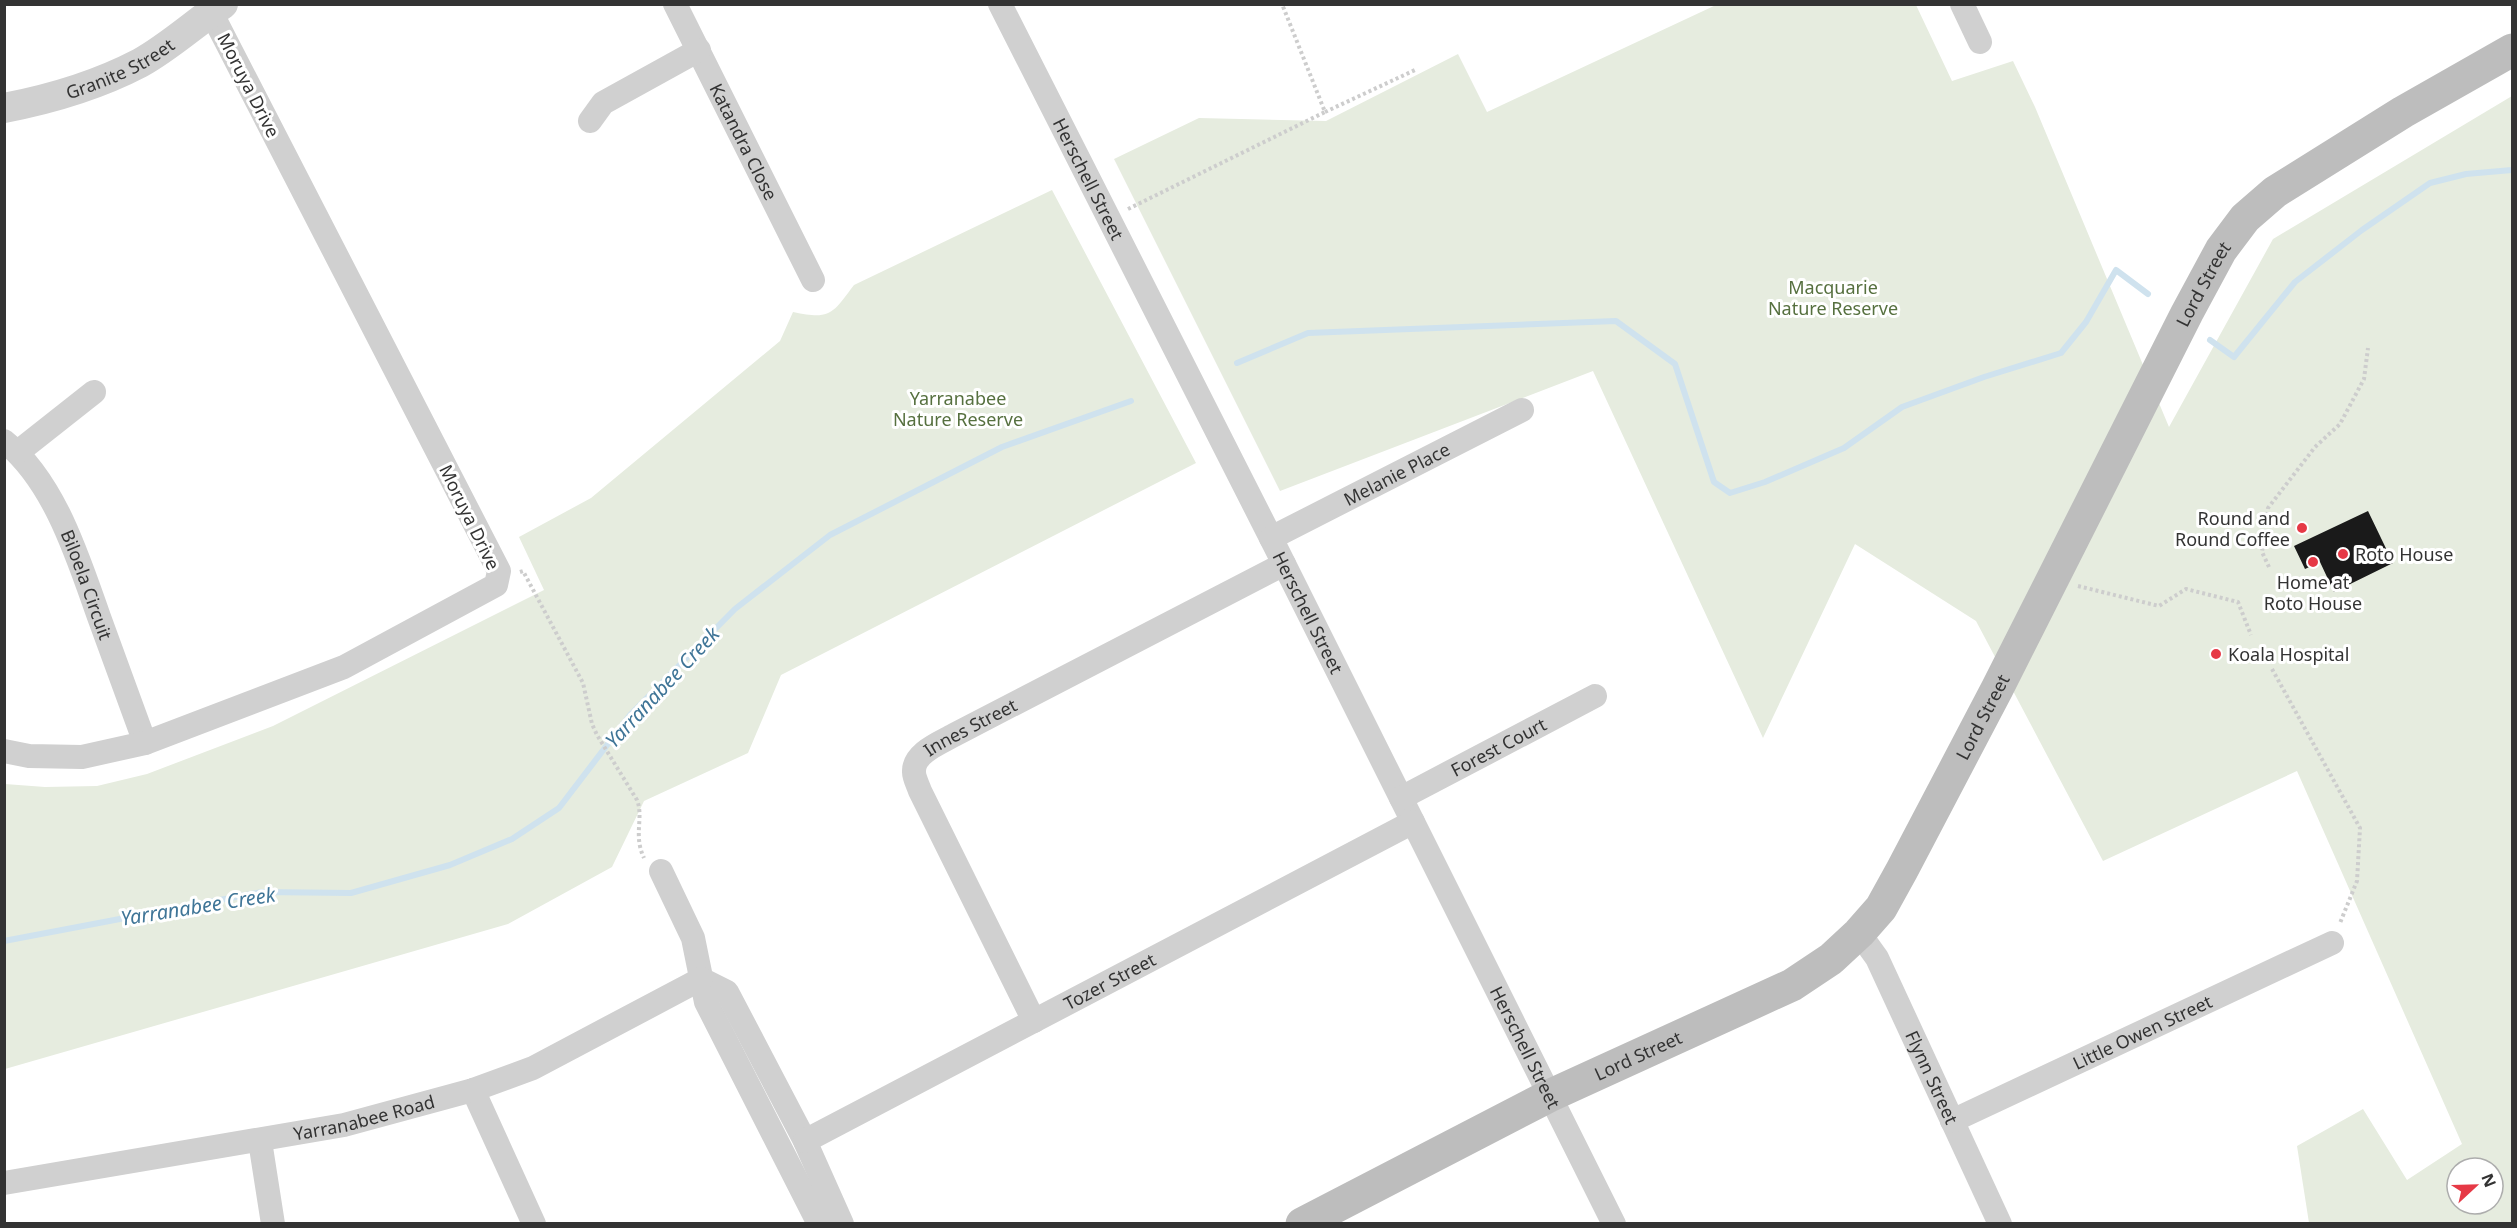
<svg xmlns="http://www.w3.org/2000/svg" width="2517" height="1228" font-family="'Noto Sans',sans-serif">
  <rect width="100%" height="100%" fill="#fff"/>
  <path fill="#e6ecdf" fill-rule="evenodd" d="M 1716,5 L 1916,5 L 1952,81 L 2013,61 L 2035,107 L 2169,427 L 2273,239 L 2512,96 L 2512,1223 L 2309,1223 L 2297,1146 L 2363,1109 L 2407,1180 L 2462,1144 L 2297,771 L 2103,861 L 1976,621 L 1855,544 L 1763,738 L 1593,371 L 1280,491 L 1114,159 L 1199,118 L 1326,121 L 1458,54 L 1487,112 ZM 2457,1168 L 2493,1168 L 2493,1204 L 2457,1204 Z
    M 1052,190 L 1196,463 L 781,675 L 748,753 L 644,801 L 612,867 L 508,924 L 5,1069 L 5,784 L 45,787 L 97,786 L 147,774 L 273,726 L 544,590 L 519,537 L 591,498 L 780,341 L 793,312 C 831,320 832,314 854,285 Z"/>
  <g fill="none" stroke-linecap="round" stroke-linejoin="round">
    <path stroke="#cfe2ee" stroke-width="6" d="M 2210,340 L 2234,357 L 2295,282 L 2362,230 L 2430,183 L 2466,174 L 2512,170
      M 1237,363 L 1308,333 L 1616,321 L 1675,364 L 1714,482 L 1730,493 L 1765,482 L 1844,448 L 1902,407 L 1984,377 L 2061,353 L 2086,322 L 2116,270 L 2148,294
      M 4,941 L 262,892 L 351,893 L 450,865 L 512,839 L 559,808 L 630,715 L 735,609 L 830,535 L 1002,447 L 1131,401"/>
  </g>
  <path fill="#1a1a1a" d="M 2368,511 L 2393,563 L 2334,592 L 2320,562 L 2305,569 L 2294,546 Z"/>
  <g fill="none" stroke-linecap="round" stroke-linejoin="round">
    <path stroke="#cdcdcd" stroke-width="4" stroke-dasharray="3 3" stroke-linecap="butt" d="M 1325,112 L 1415,70
      M 1128,209 L 1325,112 L 1282,4
      M 2269,567 L 2262,552 L 2268,508 L 2315,447 L 2340,424 L 2364,379 L 2368,348
      M 520,572 L 523,571 L 583,683 L 592,724 L 597,735 L 637,800 C 644,818 633,835 644,858
      M 2078,586 L 2159,606 L 2186,589 L 2238,602 L 2251,635
      M 2272,669 L 2360,828 L 2357,881 L 2340,923"/>
    <g stroke="#d0d0d0" stroke-width="24">
      <path id="s1" d="M 675,4 L 813,280"/>
      <path id="s2" d="M 1000,4 L 1271,538 L 1614,1224"/>
      <path d="M 1962,4 L 1980,42"/>
      <path d="M 590,121 L 603,103 L 699,50"/>
      <path id="s3" d="M 4,441 C 55,482 78,558 99,617 C 114,659 130,701 145,743"/>
      <path d="M 18,452 L 94,392"/>
      <path id="s4" d="M 1271,538 L 1522,410"/>
      <path d="M 4,751 L 29,756 L 82,757 L 145,743 L 344,667 L 496,585 L 499,571 L 211,12"/>
      <path id="s5" d="M 1401,798 L 1595,696"/>
      <path d="M 661,871 L 693,938 L 706,1002 L 819,1224"/>
      <path id="s6" d="M 1859,933 L 1877,958 L 2000,1224"/>
      <path d="M 701,979 L 727,992 L 805,1141 L 842,1224"/>
      <path id="s7" d="M 1034,1021 L 920,791 C 918,785 914,778 914,772 C 913,753 940,743 954,735 L 1284,564"/>
      <path d="M 473,1090 L 534,1224"/>
      <path id="s8" d="M 1952,1121 L 2332,943"/>
      <path d="M 260,1141 L 273,1224"/>
      <path id="s9" d="M 805,1141 L 1413,822"/>
      <path id="s10" d="M 4,1183 L 344,1125 L 473,1090 L 533,1068 L 701,979"/>
    </g>
    <path stroke="#d0d0d0" stroke-width="30" id="s11" d="M 4,108 C 51,99 98,85 140,63 C 169,47 195,23 223,4"/>
    <path stroke="#bdbdbd" stroke-width="33" id="s12" d="M 1302,1224 L 1549,1096 L 1792,985 L 1831,959 L 1859,933 L 1881,908 L 1902,870 L 1997,689 L 2187,313 L 2221,250 L 2245,218 L 2275,192 L 2403,112 L 2512,50"/>
  </g>
  <g fill="#e63946" stroke="#fff" stroke-width="2">
    <circle cx="2302" cy="528" r="6"/>
    <circle cx="2343" cy="554" r="6"/>
    <circle cx="2313" cy="562" r="6"/>
    <circle cx="2216" cy="654" r="6"/>
  </g>
  <g text-anchor="middle" dominant-baseline="central" stroke-width="6" stroke-linejoin="round" paint-order="stroke">
    <g font-size="18" fill="#333" stroke="#fff">
      <text stroke="none"><textPath href="#s11" startOffset="123">Granite Street</textPath></text>
      <text transform="translate(249 85) rotate(63)">Moruya Drive</text>
      <text stroke="none"><textPath href="#s1" startOffset="154">Katandra Close</textPath></text>
      <text stroke="none"><textPath href="#s2" startOffset="196">Herschell Street</textPath></text>
      <text stroke="none"><textPath href="#s12" startOffset="1366">Lord Street</textPath></text>
      <text stroke="none"><textPath href="#s4" startOffset="141">Melanie Place</textPath></text>
      <text transform="translate(470 517) rotate(64)">Moruya Drive</text>
      <text stroke="none"><textPath href="#s3" startOffset="168">Biloela Circuit</textPath></text>
      <text stroke="none"><textPath href="#s2" startOffset="682">Herschell Street</textPath></text>
      <text stroke="none"><textPath href="#s12" startOffset="880">Lord Street</textPath></text>
      <text stroke="none"><textPath href="#s7" startOffset="352">Innes Street</textPath></text>
      <text stroke="none"><textPath href="#s5" startOffset="110">Forest Court</textPath></text>
      <text stroke="none"><textPath href="#s9" startOffset="344">Tozer Street</textPath></text>
      <text stroke="none"><textPath href="#s8" startOffset="210">Little Owen Street</textPath></text>
      <text stroke="none"><textPath href="#s2" startOffset="1168">Herschell Street</textPath></text>
      <text stroke="none"><textPath href="#s12" startOffset="376">Lord Street</textPath></text>
      <text stroke="none"><textPath href="#s6" startOffset="162">Flynn Street</textPath></text>
      <text stroke="none"><textPath href="#s10" startOffset="366">Yarranabee Road</textPath></text>
    </g>
    <g font-size="18" fill="#56703f" stroke="#fff">
      <text x="1833" y="287">Macquarie<tspan x="1833" dy="21">Nature Reserve</tspan></text>
      <text x="958" y="398">Yarranabee<tspan x="958" dy="21">Nature Reserve</tspan></text>
    </g>
    <g font-size="18" fill="#333" stroke="#fff" text-anchor="start">
      <text x="2290" y="518" text-anchor="end">Round and<tspan x="2290" dy="21">Round Coffee</tspan></text>
      <text x="2355" y="554">Roto House</text>
      <text x="2313" y="582" text-anchor="middle">Home at<tspan x="2313" dy="21">Roto House</tspan></text>
      <text x="2228" y="654">Koala Hospital</text>
    </g>
    <g font-size="20" font-style="italic" fill="#3f7597" stroke="#fff">
      <text transform="translate(662 687) rotate(-47)">Yarranabee Creek</text>
      <text transform="translate(198 906) rotate(-9)">Yarranabee Creek</text>
    </g>
  </g>
  <rect width="2517" height="1228" fill="none" stroke="#333333" stroke-width="12"/>
  <g transform="translate(2475 1186) rotate(68)"><circle r="28" fill="#ffffff" stroke="#adadad" stroke-width="1.5"/>
  <path d="M0-4.5L10 22L0 15L-10 22Z" fill="#e63946"/>
  <text y="-9" font-size="16" font-weight="bold" text-anchor="middle" fill="#333333">N</text>
  </g>
</svg>
